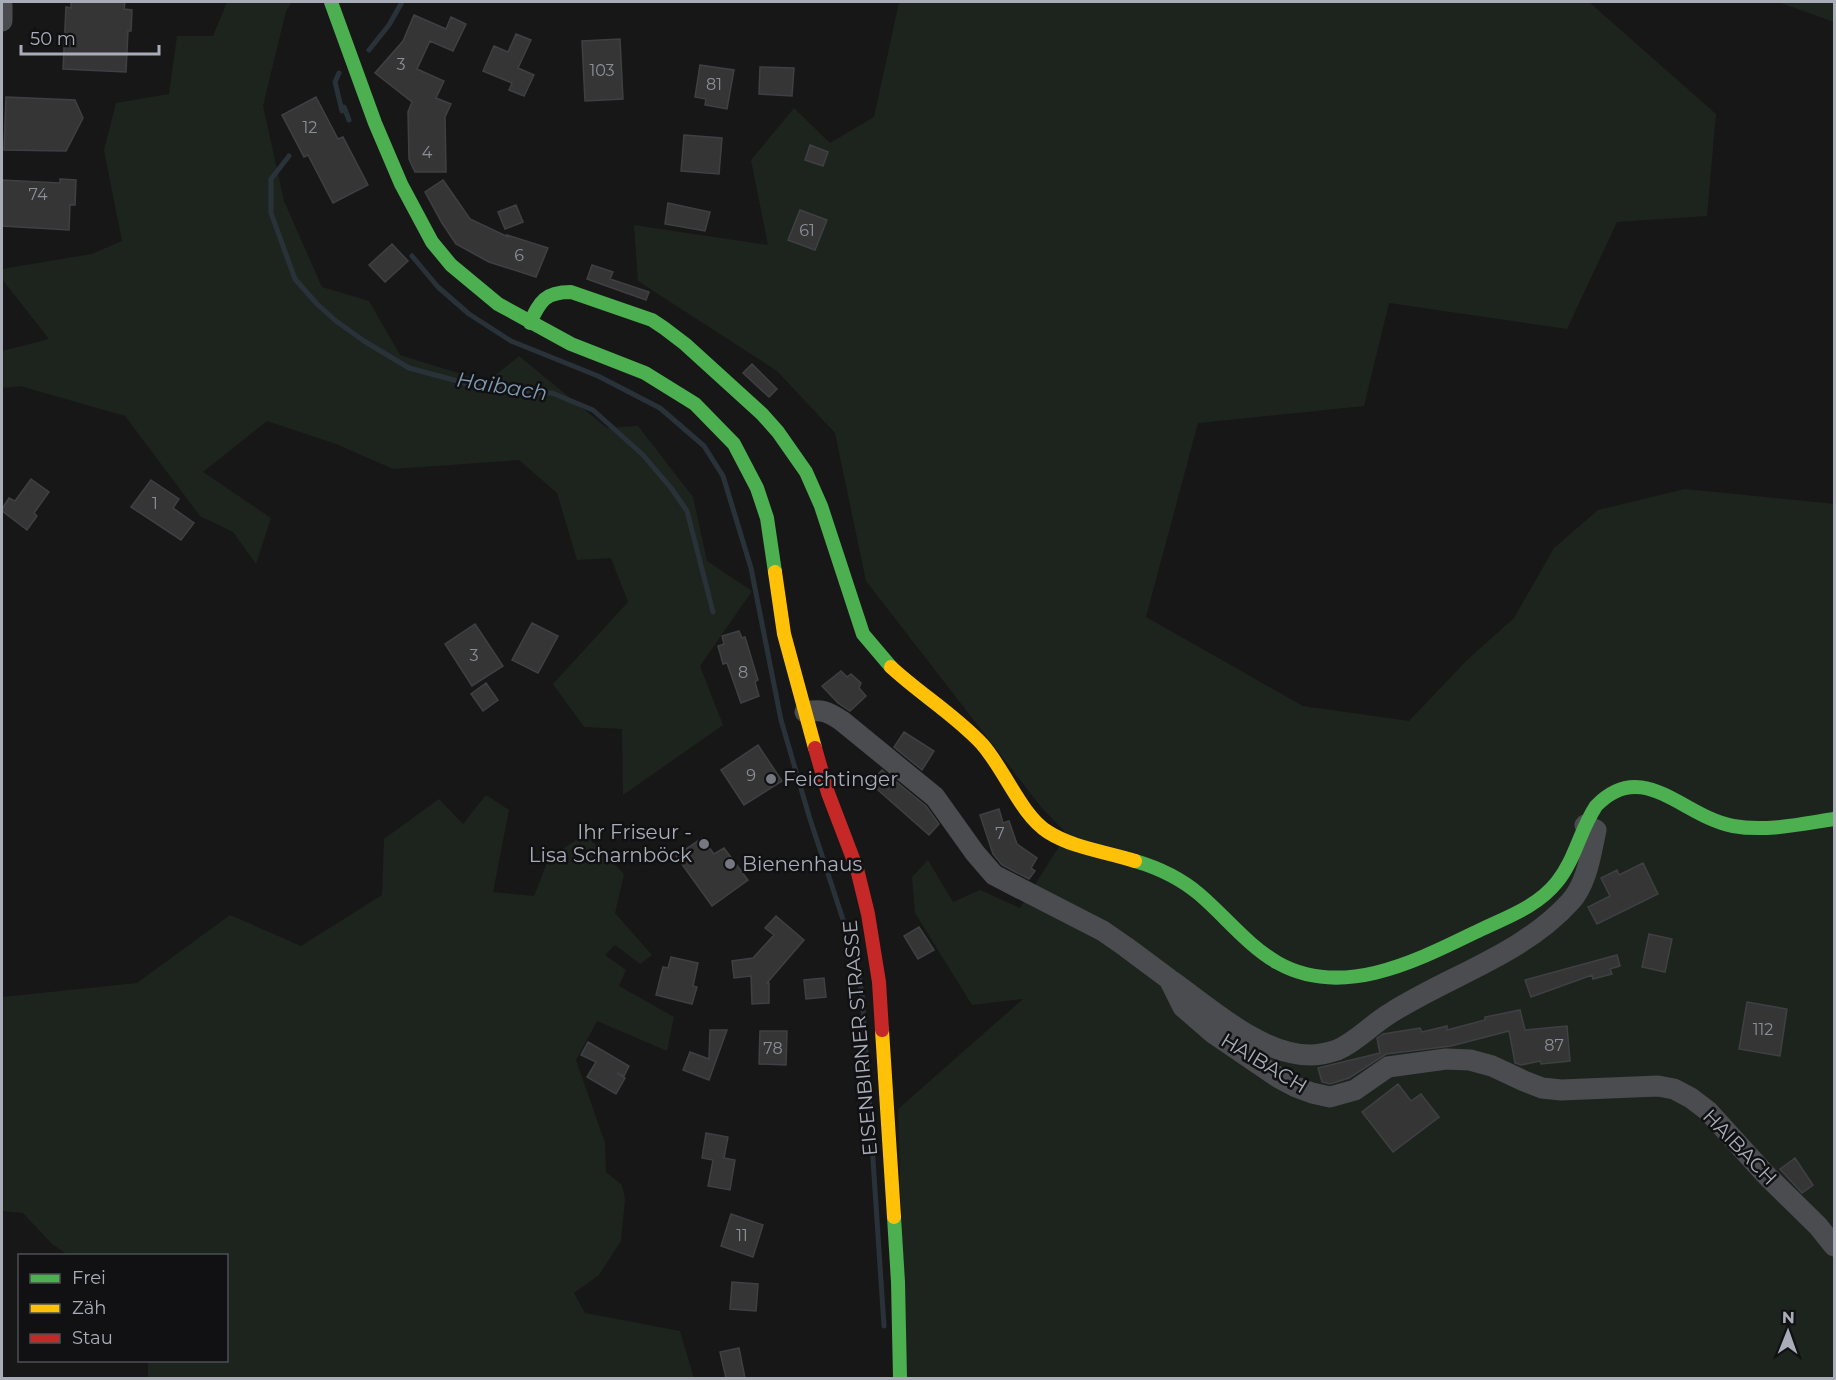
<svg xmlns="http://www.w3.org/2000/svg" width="1836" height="1380" font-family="Montserrat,sans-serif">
  <rect width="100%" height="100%" fill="#171717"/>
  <path fill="#1d241e" d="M 227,2 L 292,2 L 286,11 L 263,106 L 284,201 L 322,287 L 369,301 L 400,355 L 487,382 L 519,356 L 607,428 L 638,426 L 693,497 L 707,561 L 752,591 L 700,666 L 723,725 L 623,795 L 622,729 L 584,727 L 553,684 L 628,602 L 611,558 L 577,560 L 557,493 L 519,460 L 393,469 L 336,444 L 267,421 L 203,472 L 271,518 L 256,564 L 233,532 L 200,516 L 125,416 L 20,386 L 2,388 L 2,351 L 49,339 L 2,279 L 2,269 L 92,254 L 122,241 L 104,150 L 116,103 L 169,94 L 177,36 L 213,36 Z
    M 899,2 L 1589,2 L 1716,114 L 1707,216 L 1617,222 L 1567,329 L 1389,303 L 1364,406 L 1198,423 L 1146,617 L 1303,706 L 1409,721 L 1467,660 L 1514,618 L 1554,548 L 1598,510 L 1685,489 L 1834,504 L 1834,1378 L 906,1378 L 898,1109 L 1023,999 L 972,1005 L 915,913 L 912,877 L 928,860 L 953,902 L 980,890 L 1020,908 L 1067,834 L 1041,807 L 866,581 L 835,433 L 777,371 L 638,281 L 634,225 L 768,245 L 751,160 L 794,108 L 830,143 L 874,117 Z
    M 1778,2 L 1834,2 L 1834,22 Z
    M 486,795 L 509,810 L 493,892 L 534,896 L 549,858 L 585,834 L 624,874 L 615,913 L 652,955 L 640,964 L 615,945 L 605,955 L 626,970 L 619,986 L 674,1017 L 667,1051 L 597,1021 L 576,1060 L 605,1143 L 606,1172 L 622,1185 L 625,1199 L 621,1241 L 599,1275 L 574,1293 L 585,1313 L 680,1331 L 694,1378 L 148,1378 L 148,1361 L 226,1360 L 226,1256 L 68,1255 L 52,1244 L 23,1213 L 2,1211 L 2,997 L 137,983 L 230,915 L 301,946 L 382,895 L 384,839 L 439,799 L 463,824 Z"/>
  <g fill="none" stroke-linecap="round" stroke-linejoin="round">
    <path stroke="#2a3239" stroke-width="5" d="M 369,50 L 389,25 L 402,2
      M 339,73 L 335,82 L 342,111
      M 344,107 L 349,120
      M 289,156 L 271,179 L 271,213 L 295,279 L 317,304 L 336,321 L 364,341 L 409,368 L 480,387 L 523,393 L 552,393 L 593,410 L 643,455 L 671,488 L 687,511 L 713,612
      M 412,256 L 438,287 L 469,314 L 511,341 L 598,376 L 660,408 L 704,446 L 723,476 L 751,568 L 781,720 L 809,816 L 854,953 L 862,993 L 884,1326"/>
  </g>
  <path fill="#353536" stroke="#3f4043" stroke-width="1.5" d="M 71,2 L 125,2 L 124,9 L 132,10 L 131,31 L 128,31 L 126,72 L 63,69 L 66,7 L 71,8 Z
    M 414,15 L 446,29 L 451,17 L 466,24 L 453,51 L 430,41 L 417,69 L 444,81 L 436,98 L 451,104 L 445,117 L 446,172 L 415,172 L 409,159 L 408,112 L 412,102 L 375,73 L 403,41 Z
    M 516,34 L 531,40 L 518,68 L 534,75 L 524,96 L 509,90 L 512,83 L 483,71 L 494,46 L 508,52 Z
    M 620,39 L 623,99 L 585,101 L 582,41 Z
    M 700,65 L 734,70 L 727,109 L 705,105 L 706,99 L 695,97 Z
    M 760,67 L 794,68 L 792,96 L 759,94 Z
    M 6,97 L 75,100 L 83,118 L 66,151 L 4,150 Z
    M 316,97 L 338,139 L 343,137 L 368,185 L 333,203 L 308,155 L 304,157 L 282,115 Z
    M 684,135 L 722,138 L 719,174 L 681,171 Z
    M 810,145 L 828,152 L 823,166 L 805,160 Z
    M 60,179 L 76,180 L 75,205 L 70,205 L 69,230 L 2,226 L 2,180 L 60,183 Z
    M 443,180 L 470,219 L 508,237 L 507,235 L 548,248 L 536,277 L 489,262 L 456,244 L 442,223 L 425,192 Z
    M 668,203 L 710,212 L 705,231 L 665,224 Z
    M 516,205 L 523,222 L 505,229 L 498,212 Z
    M 800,210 L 827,220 L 815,250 L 788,240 Z
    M 392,244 L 408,261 L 385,282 L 369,265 Z
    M 592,265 L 613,272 L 610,279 L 649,292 L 646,300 L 587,279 Z
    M 752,364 L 777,389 L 769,397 L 743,373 Z
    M 31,479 L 49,492 L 34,513 L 37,516 L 27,530 L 2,511 L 2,509 L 9,498 L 15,501 Z
    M 151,480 L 179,499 L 173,508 L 194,523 L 181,540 L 131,507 Z
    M 532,623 L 558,636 L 538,673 L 512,660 Z
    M 475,624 L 503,666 L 472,686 L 445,644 Z
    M 739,631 L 742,638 L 745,637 L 758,680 L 755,682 L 759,696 L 741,703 L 727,663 L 723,664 L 718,646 L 724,644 L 722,636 Z
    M 841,671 L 847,677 L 851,674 L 861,683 L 859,688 L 866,696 L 850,711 L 838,703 L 822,686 Z
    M 486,683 L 498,700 L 483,711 L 471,694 Z
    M 904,732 L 934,751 L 922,770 L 894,747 Z
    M 758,745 L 782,781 L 744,805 L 721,770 Z
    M 882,770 L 926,806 L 939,824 L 929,835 L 870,783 Z
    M 999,809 L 1003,823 L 1009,821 L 1017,844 L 1037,858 L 1031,868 L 1035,871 L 1029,879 L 1002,865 L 993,854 L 980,815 Z
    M 702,838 L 714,854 L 724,848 L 748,880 L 712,906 L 676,856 Z
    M 1643,863 L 1658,894 L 1597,924 L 1588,907 L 1610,896 L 1601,878 L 1617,870 L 1619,875 Z
    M 776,916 L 804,940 L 767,983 L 769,983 L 769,1003 L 752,1004 L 751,976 L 734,978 L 732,961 L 753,958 L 774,935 L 765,928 Z
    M 919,927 L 934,950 L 918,959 L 904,936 Z
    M 1649,934 L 1672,939 L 1665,972 L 1642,967 Z
    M 1617,955 L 1620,966 L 1610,969 L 1612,974 L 1593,979 L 1592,975 L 1531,997 L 1525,980 Z
    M 671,957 L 698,963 L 693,986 L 697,987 L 692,1004 L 656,995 L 663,967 L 668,968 Z
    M 824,978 L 826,997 L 806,999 L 804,980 Z
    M 1747,1002 L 1787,1009 L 1780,1056 L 1739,1049 Z
    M 1520,1010 L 1525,1030 L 1567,1026 L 1570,1061 L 1541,1064 L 1540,1061 L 1521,1065 L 1515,1063 L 1509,1031 L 1451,1046 L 1386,1054 L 1349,1078 L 1330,1084 L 1322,1082 L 1318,1068 L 1380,1053 L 1377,1038 L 1383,1034 L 1420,1028 L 1422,1032 L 1447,1026 L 1447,1030 L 1485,1020 L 1485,1017 Z
    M 710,1030 L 727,1030 L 709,1080 L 683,1070 L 690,1052 L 709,1059 Z
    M 760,1031 L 787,1031 L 786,1065 L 759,1064 Z
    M 588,1042 L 629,1066 L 624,1076 L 617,1073 L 625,1078 L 616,1094 L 587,1077 L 596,1062 L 581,1055 Z
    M 1398,1084 L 1411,1101 L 1421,1094 L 1439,1117 L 1393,1152 L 1362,1112 Z
    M 706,1133 L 728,1137 L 724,1158 L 735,1160 L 730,1190 L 708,1186 L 713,1160 L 702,1158 Z
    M 1795,1158 L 1813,1185 L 1802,1193 L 1780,1169 Z
    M 731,1214 L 763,1225 L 753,1257 L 721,1246 Z
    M 732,1282 L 758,1284 L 756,1311 L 730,1309 Z
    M 739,1348 L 745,1378 L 726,1378 L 720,1352 Z"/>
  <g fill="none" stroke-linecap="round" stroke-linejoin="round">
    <path stroke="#4b4c50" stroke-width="21" d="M 2,6 L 2,21
      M 805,712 C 822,709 827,711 842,721 L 935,797 L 975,853 L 994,875 L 1103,931 L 1126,947 L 1169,979 L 1183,1007 L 1213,1033 L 1279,1078 L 1296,1087 L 1312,1093 L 1330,1097 L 1355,1090 L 1388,1067 L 1446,1059 L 1470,1060 L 1492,1066 L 1524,1081 L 1542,1088 L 1561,1090 L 1658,1086 L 1674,1089 L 1691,1098 L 1708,1111 L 1767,1176 L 1818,1226 L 1834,1246
      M 1172,981 C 1210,1008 1261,1055 1310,1055 C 1319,1055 1328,1053 1337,1050 C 1356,1042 1371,1025 1389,1014 C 1448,976 1522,955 1570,902 C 1587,884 1591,853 1596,830 L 1585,825"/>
    <path stroke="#4caf50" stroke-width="14" d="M 331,2 L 375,123 L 401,184 L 432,242 L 451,265 L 498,304 L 571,344 L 645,373 L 695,404 L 734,444 L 757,488 L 767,518 L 775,572
      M 530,323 C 540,301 545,292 571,292 L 652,320 L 664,328 L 685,344 L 762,414 L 778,432 L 806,472 L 821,506 L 863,634 L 891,667
      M 1135,861 C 1159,868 1180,878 1199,894 C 1226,917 1248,946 1278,963 C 1344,1000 1420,959 1480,930 C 1507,917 1537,907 1557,882 C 1575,860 1580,830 1596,806 C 1643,757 1683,817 1733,826 C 1766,832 1801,824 1834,819
      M 894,1217 L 898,1282 L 900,1378"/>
    <path stroke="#ffc107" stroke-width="14" d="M 775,572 L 784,634 L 815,748
      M 891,667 C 920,694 955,715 982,744 C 1005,770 1021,815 1048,832 C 1073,848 1107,852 1135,861
      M 882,1030 L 894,1217"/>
    <path stroke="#c62828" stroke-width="14" d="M 815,748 L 828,793 L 857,869 L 868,914 L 879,982 L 882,1030"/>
  </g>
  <g fill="#757880" stroke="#111113" stroke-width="2">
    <circle cx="771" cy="779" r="6"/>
    <circle cx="704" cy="844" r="6"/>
    <circle cx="730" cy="864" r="6"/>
  </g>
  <g text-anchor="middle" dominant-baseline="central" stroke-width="5" stroke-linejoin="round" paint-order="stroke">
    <g font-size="16" fill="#8b8f98">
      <text x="401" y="64">3</text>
      <text x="602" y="70">103</text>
      <text x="714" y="84">81</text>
      <text x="310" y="127">12</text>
      <text x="427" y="152">4</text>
      <text x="38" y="194">74</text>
      <text x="807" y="230">61</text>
      <text x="519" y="255">6</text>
      <text x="155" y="503">1</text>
      <text x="474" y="655">3</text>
      <text x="743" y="672">8</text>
      <text x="751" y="775">9</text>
      <text x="1000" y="833">7</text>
      <text x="1763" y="1029">112</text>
      <text x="1554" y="1045">87</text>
      <text x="773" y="1048">78</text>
      <text x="742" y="1235">11</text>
    </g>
    <g font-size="20" fill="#a8adb8" stroke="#111113" text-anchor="start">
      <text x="783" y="779">Feichtinger</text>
      <text x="692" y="832" text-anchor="end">Ihr Friseur -<tspan x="692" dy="23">Lisa Scharnböck</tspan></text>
      <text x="742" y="864">Bienenhaus</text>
    </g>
    <g font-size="20" fill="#a8adb8" stroke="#111113">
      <text transform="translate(860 1038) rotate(-95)">EISENBIRNER STRASSE</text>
      <text transform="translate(1264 1063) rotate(31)">HAIBACH</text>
      <text transform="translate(1740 1147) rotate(46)">HAIBACH</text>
    </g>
    <g font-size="21" font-style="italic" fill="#7f9bb3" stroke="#111113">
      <text transform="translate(502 386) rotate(9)">Haibach</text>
    </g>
  </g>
  <rect width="1836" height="1380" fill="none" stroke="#a8adb8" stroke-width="6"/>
  <rect x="18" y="1254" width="210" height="108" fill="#111113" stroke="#4d4f55" stroke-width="1.5"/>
  <rect x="30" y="1274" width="30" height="9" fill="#4caf50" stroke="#4d4f55" stroke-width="1.5"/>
  <text x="72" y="1284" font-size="18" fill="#a8adb8">Frei</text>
  <rect x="30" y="1304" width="30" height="9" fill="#ffc107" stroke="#4d4f55" stroke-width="1.5"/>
  <text x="72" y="1314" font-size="18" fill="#a8adb8">Zäh</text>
  <rect x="30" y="1334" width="30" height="9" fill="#c62828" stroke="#4d4f55" stroke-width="1.5"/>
  <text x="72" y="1344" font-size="18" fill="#a8adb8">Stau</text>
  <g transform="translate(1788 1332) rotate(1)" stroke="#111113" stroke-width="4.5" paint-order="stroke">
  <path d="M0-4.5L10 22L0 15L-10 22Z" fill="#a8adb8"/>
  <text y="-9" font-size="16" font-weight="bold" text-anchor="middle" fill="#a8adb8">N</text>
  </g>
  <path d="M21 45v9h138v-9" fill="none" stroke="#a8adb8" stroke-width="3"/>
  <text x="30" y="45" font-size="18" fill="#a8adb8" stroke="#111113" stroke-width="4.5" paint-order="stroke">50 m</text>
</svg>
